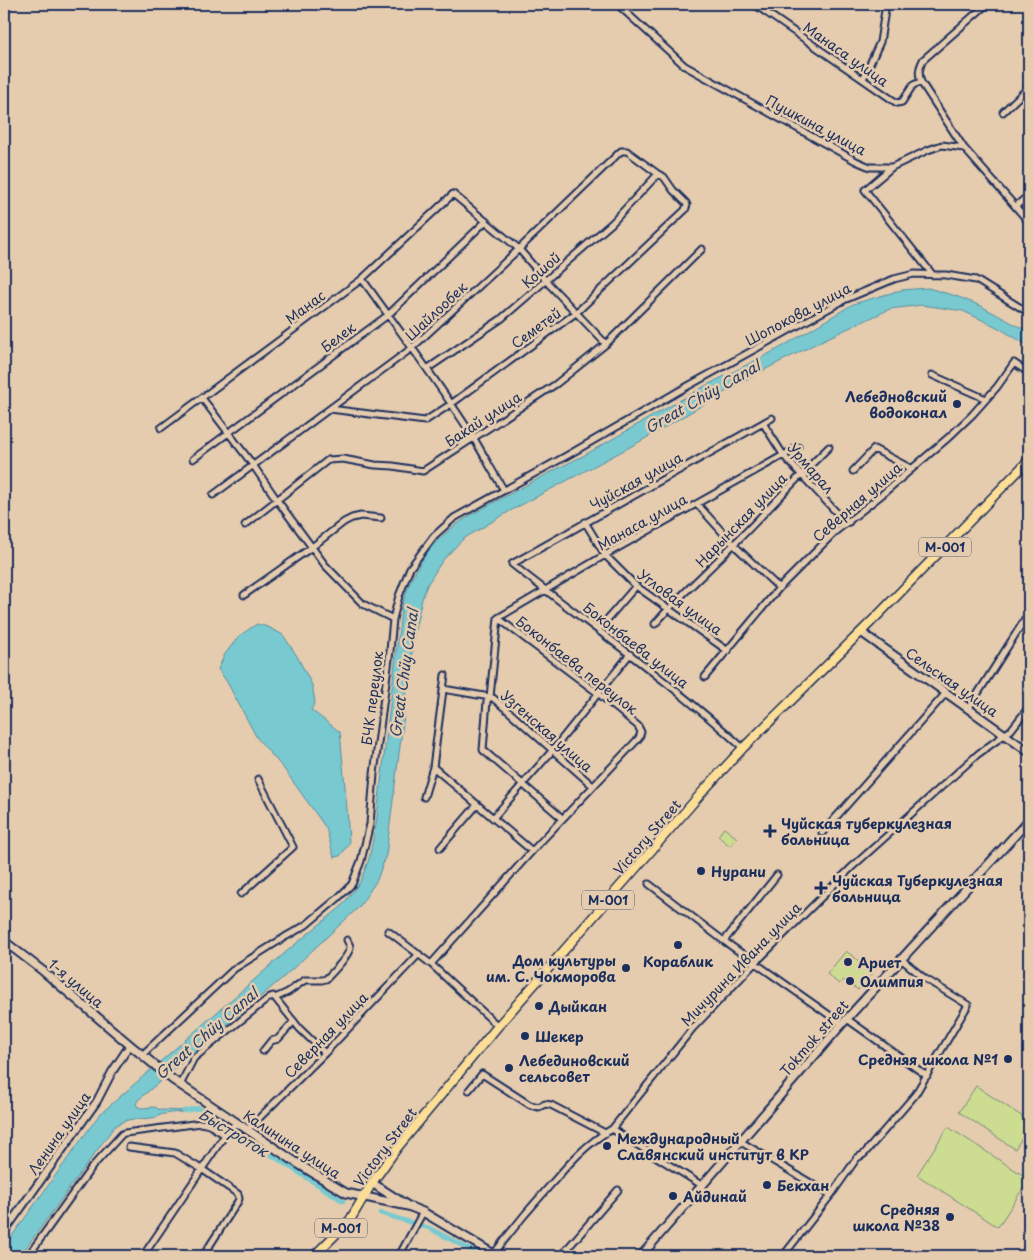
<svg xmlns="http://www.w3.org/2000/svg" width="1033" height="1260" font-family="'Playpen Sans',sans-serif">
  <rect width="100%" height="100%" fill="#e6ccae"/>
  <filter id="ink" filterUnits="userSpaceOnUse"><feTurbulence type="fractalNoise" baseFrequency=".02" numOctaves="2"/><feDisplacementMap in="SourceGraphic" scale="10" xChannelSelector="R" yChannelSelector="G"/><feConvolveMatrix kernelMatrix="1 2 1 2 8 2 1 2 1" color-interpolation-filters="sRGB"/></filter>
  <g filter="url(#ink)">
    <path fill="#ccdd91" stroke="#748678" d="M 724,828 L 737,838 L 730,846 L 718,836 Z
      M 846,951 L 873,972 L 858,990 L 844,980 L 839,984 L 827,974 Z
      M 976,1086 L 1029,1121 L 1029,1127 L 1015,1149 L 959,1112 Z
      M 948,1127 L 1029,1179 L 998,1227 L 917,1175 Z"/>
    <path fill="#79cad0" stroke="#538ca2" d="M 928,288 L 956,296 L 981,306 L 1025,330 L 1029,332 L 1029,346 L 997,327 L 963,311 L 922,305 L 890,309 L 823,340 L 756,374 L 641,441 L 510,511 L 463,539 L 442,561 L 427,585 L 422,599 L 415,629 L 386,855 L 377,880 L 359,907 L 286,975 L 138,1100 L 136,1104 L 137,1106 L 141,1108 L 155,1107 L 160,1110 L 188,1111 C 180,1113 172,1112 164,1114 C 161,1114 159,1116 157,1117 C 139,1121 130,1115 114,1127 L 20,1256 L 4,1256 L 4,1247 L 99,1115 L 293,946 L 341,907 L 360,882 L 369,859 L 376,825 L 399,629 C 400,620 401,611 403,603 C 410,576 426,549 447,532 C 464,517 486,507 506,496 C 531,483 555,469 581,457 L 705,386 L 780,348 L 853,304 L 901,290 Z
      M 257,624 L 268,627 L 283,635 L 297,656 L 312,685 L 315,702 L 311,710 L 340,732 L 347,809 L 349,844 L 340,856 L 334,857 L 326,828 L 284,769 L 257,738 L 227,682 L 218,669 L 225,654 L 239,636 Z"/>
    <g fill="none" stroke-linecap="round" stroke-linejoin="round">
      <path stroke="#79cad0" stroke-width="4.5" d="M 184,1111 L 198,1108 L 343,1201
        M 380,1213 L 429,1228 L 482,1256"/>
      <defs>
        <path id="minor" d="M 617,4 L 685,66 L 856,161 L 870,167 L 892,167 L 928,150 L 942,145 L 964,148
          M 754,4 L 897,103 L 902,102 L 913,85 L 921,82
          M 987,4 L 923,60 C 919,68 918,73 921,82 L 964,148 L 1029,222
          M 863,79 L 880,42 L 886,4
          M 1003,112 L 1029,87
          M 892,167 L 865,190 L 933,275
          M 1016,206 L 1029,195
          M 362,279 C 400,331 439,383 473,437 C 484,455 493,473 504,490
          M 427,369 L 501,319 L 612,223 L 658,174
          M 932,375 L 986,399
          M 202,398 L 253,465 L 277,500 L 325,565 L 363,604 L 393,619
          M 763,423 L 784,456 L 837,513 L 849,522
          M 161,428 L 362,279 L 453,194 L 519,249 L 546,281 L 606,344
          M 193,459 L 388,315 L 486,221
          M 853,471 L 874,449 L 912,469
          M 213,495 L 412,348 L 519,249 L 621,151 L 627,151 L 658,174 L 664,177 L 673,190 L 686,203 L 687,205 L 685,210 L 577,312 L 451,404 L 425,421 L 330,409
          M 697,504 L 734,545 L 779,588
          M 585,522 L 605,555 L 636,586 L 728,651
          M 245,525 L 328,460 L 343,459 L 375,465 L 393,466 L 423,471 L 556,384 L 606,344 L 702,249
          M 244,595 L 312,547 L 344,522 L 352,518 L 361,516 L 381,518
          M 498,618 L 605,555 L 798,447
          M 655,624 C 679,596 707,572 733,545 C 765,513 796,479 829,447
          M 598,630 L 636,586
          M 705,677 L 779,588 L 836,531 L 879,497 L 949,437 L 972,415 L 997,387 L 1014,363 L 1029,373
          M 443,689 L 490,697 L 498,618
          M 968,709 L 1029,613
          M 743,748 C 670,681 589,625 512,564 L 772,418
          M 433,767 L 532,851
          M 424,797 L 433,767 L 445,675
          M 493,818 L 552,751 L 630,654
          M 562,818 L 483,750 L 487,701 L 490,697 L 493,698 L 506,709 L 593,786
          M 822,833 L 946,693
          M 440,848 L 477,805
          M 649,884 L 724,941 L 842,1024
          M 241,894 L 293,847 L 258,779
          M 388,931 L 431,964 L 498,1026
          M 724,941 L 777,875
          M 431,964 L 532,851 L 639,738 L 641,732 L 638,726 L 599,694 L 498,618
          M 275,998 L 288,992 L 305,980 L 322,980 L 326,979 C 331,974 350,955 350,947 C 350,945 348,942 347,940
          M 847,1019 L 927,1076
          M 263,1051 L 271,1041 L 278,1039 L 294,1021
          M 142,1055 L 234,969 L 285,937 L 306,925 L 338,898 L 352,884 L 361,861 L 370,824 L 374,774 L 390,651 L 393,619 L 399,596 L 410,568 L 434,536 L 454,518 L 568,455 L 679,391 L 844,300 L 894,279 L 914,274 L 946,275 L 976,280 L 1029,313
          M 180,1085 L 194,1058 L 270,997 L 273,996 L 275,998 L 300,1029 L 325,1053
          M 469,1090 L 482,1074 L 530,1105 L 539,1107 L 545,1104 L 551,1105 L 605,1133
          M 612,1129 L 703,1186
          M 247,1130 L 325,1053 L 419,954
          M 741,1142 L 831,1195
          M 129,1147 L 175,1153 L 203,1170 L 238,1194 L 239,1199 L 237,1203 L 203,1256
          M 493,1255 C 510,1232 528,1210 547,1189 C 566,1167 586,1143 612,1129 L 693,1028 L 755,963 L 852,867 L 978,754 L 1011,730 L 1029,707
          M 28,1256 L 92,1167 L 122,1134 L 125,1133 L 201,1123 L 209,1125 L 225,1135
          M 143,1256 L 225,1135 L 236,1123
          M 399,1256 L 423,1212
          M 561,1256 L 618,1190
          M 783,1256 L 831,1195 L 857,1158 L 864,1154 L 915,1095 L 968,1005 L 924,978 L 901,959"/>
        <path id="tertiary" d="M 4,1232 L 97,1101 L 112,1072 L 130,1045"/>
        <path id="secondary" d="M 861,632 L 1029,752
          M 4,941 L 43,971 L 130,1045 L 173,1080 L 300,1165 L 346,1193 L 408,1206
          M 372,1183 L 408,1206 L 423,1212 L 497,1256
          M 641,1256 L 842,1024 L 1029,820"/>
        <path id="primary" d="M 314,1256 L 350,1220 L 372,1183 L 397,1148 L 498,1026 L 705,789 L 743,748 L 878,615 L 1029,460"/>
      </defs>
      <use href="#minor" stroke="#1b2f5e" stroke-width="9"/>
      <use href="#tertiary" stroke="#1b2f5e" stroke-width="10"/>
      <use href="#secondary" stroke="#1b2f5e" stroke-width="11"/>
      <use href="#primary" stroke="#1b2f5e" stroke-width="11"/>
      <use href="#minor" stroke="#e6ccae" stroke-width="5"/>
      <use href="#tertiary" stroke="#e6ccae" stroke-width="6"/>
      <use href="#secondary" stroke="#e6ccae" stroke-width="7"/>
      <use href="#primary" stroke="#fdde96" stroke-width="8"/>
    </g>
  </g>
  <g fill="#1b2f5e" stroke="#e6ccae" stroke-width="2">
    <circle cx="957" cy="404" r="5"/>
    <path d="M767.5 823.5h5v5h5v5h-5v5h-5v-5h-5v-5h5z"/>
    <circle cx="701" cy="871" r="5"/>
    <path d="M818.5 880.5h5v5h5v5h-5v5h-5v-5h-5v-5h5z"/>
    <circle cx="678" cy="945" r="5"/>
    <circle cx="848" cy="962" r="5"/>
    <circle cx="626" cy="968" r="5"/>
    <circle cx="850" cy="981" r="5"/>
    <circle cx="539" cy="1006" r="5"/>
    <circle cx="525" cy="1036" r="5"/>
    <circle cx="1008" cy="1059" r="5"/>
    <circle cx="509" cy="1068" r="5"/>
    <circle cx="607" cy="1146" r="5"/>
    <circle cx="767" cy="1185" r="5"/>
    <circle cx="673" cy="1196" r="5"/>
    <circle cx="950" cy="1217" r="5"/>
  </g>
  <g text-anchor="middle" dominant-baseline="central" stroke-width="5" stroke-linejoin="round" paint-order="stroke">
    <g fill="#e6ccae" stroke="#585e76" stroke-width="1">
      <rect x="919" y="537.5" width="52" height="19" rx="4"/>
      <rect x="582" y="890.5" width="52" height="19" rx="4"/>
      <rect x="315" y="1218.5" width="52" height="19" rx="4"/>
    </g>
    <g font-size="12" font-weight="bold" fill="#1b2f5e">
      <text x="945" y="547">М-001</text>
      <text x="608" y="900">М-001</text>
      <text x="341" y="1228">М-001</text>
    </g>
    <g font-size="14" fill="#1b2f5e" stroke="#e6ccae">
      <text transform="translate(846 54) rotate(35)">Манаса улица</text>
      <text transform="translate(816 125) rotate(28)">Пушкина улица</text>
      <text transform="translate(541 270) rotate(-41)">Кошой</text>
      <text transform="translate(305 307) rotate(-37)">Манас</text>
      <text transform="translate(436 311) rotate(-43)">Шайлообек</text>
      <text transform="translate(798 314) rotate(-28)">Шопокова улица</text>
      <text transform="translate(536 328) rotate(-36)">Семетей</text>
      <text transform="translate(338 337) rotate(-37)">Белек</text>
      <text transform="translate(483 419) rotate(-33)">Бакай улица</text>
      <text transform="translate(811 468) rotate(49)">Урмарал</text>
      <text transform="translate(636 481) rotate(-29)">Чуйская улица</text>
      <text transform="translate(857 502) rotate(-41)">Северная улица</text>
      <text transform="translate(741 520) rotate(-46)">Нарынская улица</text>
      <text transform="translate(642 522) rotate(-29)">Манаса улица</text>
      <text transform="translate(680 602) rotate(36)">Угловая улица</text>
      <text transform="translate(636 645) rotate(38)">Боконбаева улица</text>
      <text transform="translate(577 665) rotate(38)">Боконбаева переулок</text>
      <text transform="translate(952 682) rotate(35)">Сельская улица</text>
      <text transform="translate(372 698) rotate(-83)">БЧК переулок</text>
      <text transform="translate(547 731) rotate(41)">Узгенская улица</text>
      <text transform="translate(647 837) rotate(-49)">Victory Street</text>
      <text transform="translate(741 964) rotate(-46)">Мичурина Ивана улица</text>
      <text transform="translate(76 983) rotate(40)">1-я улица</text>
      <text transform="translate(326 1035) rotate(-46)">Северная улица</text>
      <text transform="translate(814 1038) rotate(-49)">Tokmok street</text>
      <text transform="translate(59 1133) rotate(-55)">Ленина улица</text>
      <text transform="translate(292 1144) rotate(33)">Калинина улица</text>
      <text transform="translate(385 1147) rotate(-53)">Victory Street</text>
    </g>
    <g font-size="14" font-weight="bold" fill="#1b2f5e" stroke="#e6ccae" text-anchor="start">
      <text x="947" y="396" text-anchor="end">Лебедновский<tspan x="947" dy="16">водоконал</tspan></text>
      <text x="781" y="823">Чуйская туберкулезная<tspan x="781" dy="16">больница</tspan></text>
      <text x="711" y="871">Нурани</text>
      <text x="832" y="880">Чуйская Туберкулезная<tspan x="832" dy="16">больница</tspan></text>
      <text x="616" y="960" text-anchor="end">Дом культуры<tspan x="616" dy="16">им. С. Чокморова</tspan></text>
      <text x="678" y="961" text-anchor="middle">Кораблик</text>
      <text x="858" y="962">Ариет</text>
      <text x="860" y="981">Олимпия</text>
      <text x="549" y="1006">Дыйкан</text>
      <text x="535" y="1036">Шекер</text>
      <text x="998" y="1059" text-anchor="end">Средняя школа №1</text>
      <text x="519" y="1060">Лебединовский<tspan x="519" dy="16">сельсовет</tspan></text>
      <text x="617" y="1138">Международный<tspan x="617" dy="16">Славянский институт в КР</tspan></text>
      <text x="777" y="1185">Бекхан</text>
      <text x="683" y="1196">Айдинай</text>
      <text x="940" y="1209" text-anchor="end">Средняя<tspan x="940" dy="16">школа №38</tspan></text>
    </g>
    <g font-size="15" font-style="italic" fill="#243e69" stroke="#e6ccae">
      <text transform="translate(702 396) rotate(-30)">Great Chüy Canal</text>
      <text transform="translate(403 673) rotate(-82)">Great Chüy Canal</text>
      <text transform="translate(206 1033) rotate(-41)">Great Chüy Canal</text>
      <text transform="translate(234 1132) rotate(31)">Быстроток</text>
    </g>
  </g>
  <rect width="1033" height="1260" fill="none" stroke="#e6ccae" stroke-width="20"/>
  <rect x="10" y="10" width="1013" height="1240" fill="none" stroke="#1b2f5e" stroke-width="2" filter="url(#ink)"/>
</svg>
